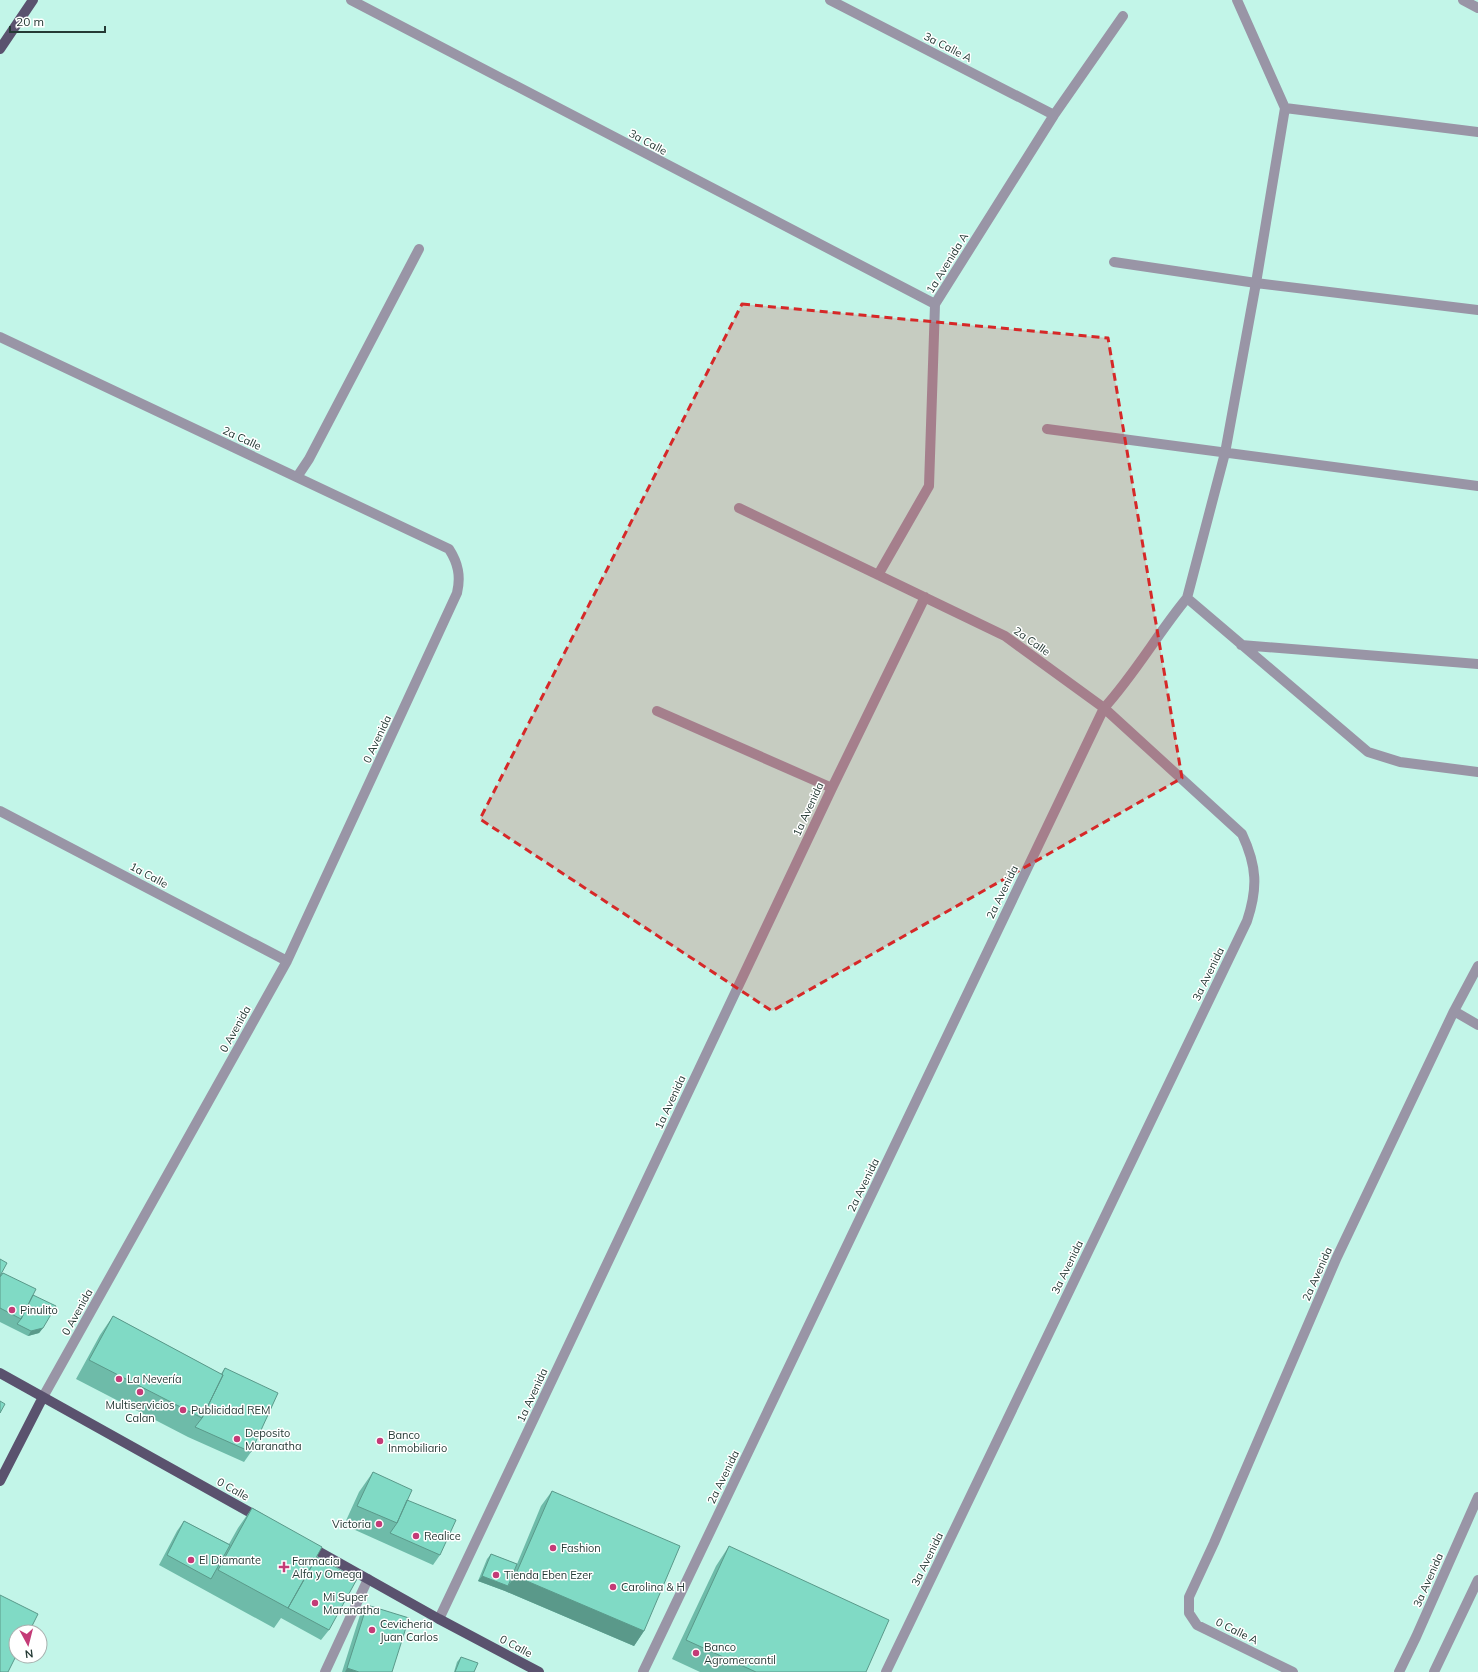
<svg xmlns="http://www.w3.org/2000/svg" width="1478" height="1672" font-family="Mulish,sans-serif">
  <rect width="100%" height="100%" fill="#c2f5e8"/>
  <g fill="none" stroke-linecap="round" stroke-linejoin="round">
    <path stroke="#9995a6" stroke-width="10" d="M 351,0 L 935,304
      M 830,0 L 1054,115
      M 1463,0 L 1478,8
      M 1285,108 L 1478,132
      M 1114,262 L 1256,283 L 1478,310
      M 0,337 L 449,549 C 458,563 461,576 457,593 L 287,961 L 43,1397
      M 1047,429 L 1478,486
      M 297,477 L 309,459 L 419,249
      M 739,508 L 1005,636 L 1104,708 L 1242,834 C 1257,866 1258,888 1247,921 L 886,1672
      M 878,575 L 929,486 L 935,304 L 1054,115 L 1123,16
      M 1187,598 L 1368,752 L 1400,762 L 1478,772
      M 1241,645 L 1478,664
      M 657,711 L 832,788
      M 0,811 L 287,961
      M 1454,1011 L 1478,1025
      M 439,1619 L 832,788 L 925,597
      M 325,1672 L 368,1579
      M 643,1672 L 1104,708 C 1135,674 1158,633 1187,598 L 1225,453 L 1256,283 L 1285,108 L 1237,0
      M 1293,1672 L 1197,1625 L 1189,1613 L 1189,1597 L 1214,1543 L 1337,1257 L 1454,1011 L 1478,966
      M 1399,1672 L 1416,1637 L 1478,1497
      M 1434,1672 L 1478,1580"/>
    <path stroke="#5a526e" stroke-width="10" d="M 0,49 L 33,0
      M 0,1373 L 260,1518
      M 0,1481 L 43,1397
      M 309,1546 L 439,1619 L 539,1672"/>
  </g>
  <path fill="#6ebba9" d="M 3,1273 L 33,1295 L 43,1328 L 39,1333 L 28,1336 L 0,1322 L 0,1276 Z
    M 113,1316 L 221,1374 L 225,1368 L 251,1452 L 244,1462 L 188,1437 L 76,1379 L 100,1335 Z
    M 373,1472 L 407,1500 L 440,1555 L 433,1565 L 344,1525 L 359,1492 Z
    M 552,1491 L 644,1631 L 634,1646 L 505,1591 L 478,1581 L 487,1559 L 491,1554 L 517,1564 L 541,1506 Z
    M 252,1508 L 317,1557 L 329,1630 L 321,1640 L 281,1618 L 274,1628 L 159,1565 L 177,1531 L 184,1521 L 229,1544 L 238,1528 Z
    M 729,1546 L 866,1672 L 700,1672 L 672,1659 L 716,1566 Z
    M 367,1605 L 392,1672 L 342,1672 L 360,1615 Z
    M 461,1657 L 474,1672 L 454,1672 L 457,1662 Z"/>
  <path fill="#5a998a" d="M 43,1328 L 39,1333 L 28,1336 L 31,1331 Z
    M 482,1576 L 508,1586 L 515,1576 L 644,1631 L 634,1646 L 505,1591 L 478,1581 Z
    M 347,1668 L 359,1672 L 345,1672 Z"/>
  <path fill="#80dac5" stroke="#5a998a" d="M 0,1259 L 7,1263 L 0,1276 Z
    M 3,1273 L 36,1289 L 21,1319 L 0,1308 L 0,1277 Z
    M 33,1295 L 56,1306 L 43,1328 L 31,1331 L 17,1324 L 21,1319 Z
    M 113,1316 L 223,1375 L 202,1418 L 89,1360 Z
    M 225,1368 L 278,1393 L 251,1452 L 195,1427 L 202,1418 L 223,1375 L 222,1374 Z
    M 0,1401 L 5,1404 L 0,1413 Z
    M 373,1472 L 412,1490 L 397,1523 L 357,1506 Z
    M 552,1491 L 680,1546 L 644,1631 L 515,1576 Z
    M 407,1500 L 456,1520 L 440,1555 L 390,1533 L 397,1523 Z
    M 252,1508 L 322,1547 L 288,1608 L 218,1570 Z
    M 184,1521 L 230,1545 L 211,1579 L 167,1555 Z
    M 729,1546 L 889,1620 L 866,1672 L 756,1672 L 686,1640 Z
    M 491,1554 L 517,1564 L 508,1586 L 482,1576 Z
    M 317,1557 L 357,1579 L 329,1630 L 288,1608 Z
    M 0,1595 L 38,1614 L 29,1632 L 16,1632 L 16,1656 L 8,1672 L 0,1672 Z
    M 367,1605 L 409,1618 L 392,1672 L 359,1672 L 347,1668 Z
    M 461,1657 L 478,1663 L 474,1672 L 455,1672 Z"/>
  <path fill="#d62828" fill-opacity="0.2" stroke="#d62828" stroke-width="3" stroke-dasharray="8 5" stroke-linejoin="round" d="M 742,304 L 1108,338 L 1182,778 L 772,1011 L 480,819 Z"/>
  <g fill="#c43b77" stroke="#fff" stroke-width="1.5">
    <circle cx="12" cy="1310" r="4"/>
    <circle cx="119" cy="1379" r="4"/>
    <circle cx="140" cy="1392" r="4"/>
    <circle cx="183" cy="1410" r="4"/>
    <circle cx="237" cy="1439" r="4"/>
    <circle cx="380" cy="1441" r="4"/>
    <circle cx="379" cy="1524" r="4"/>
    <circle cx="416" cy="1536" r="4"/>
    <circle cx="553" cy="1548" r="4"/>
    <circle cx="191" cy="1560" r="4"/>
    <path d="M282 1561h4v4h4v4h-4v4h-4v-4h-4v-4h4z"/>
    <circle cx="496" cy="1575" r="4"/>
    <circle cx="613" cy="1587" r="4"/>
    <circle cx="315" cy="1603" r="4"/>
    <circle cx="372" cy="1630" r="4"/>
    <circle cx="696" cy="1653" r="4"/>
  </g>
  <g text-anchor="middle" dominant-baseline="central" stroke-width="3" stroke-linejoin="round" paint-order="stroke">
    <g font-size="11" fill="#253a35" stroke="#fff">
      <text transform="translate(948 47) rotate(27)">3a Calle A</text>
      <text transform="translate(648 142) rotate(28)">3a Calle</text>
      <text transform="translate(947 263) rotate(-58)">1a Avenida A</text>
      <text transform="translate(242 438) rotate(25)">2a Calle</text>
      <text transform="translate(1032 641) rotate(35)">2a Calle</text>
      <text transform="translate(377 739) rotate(-65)">0 Avenida</text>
      <text transform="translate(808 809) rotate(-65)">1a Avenida</text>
      <text transform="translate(149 875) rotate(28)">1a Calle</text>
      <text transform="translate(1002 892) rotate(-64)">2a Avenida</text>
      <text transform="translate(1208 974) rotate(-64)">3a Avenida</text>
      <text transform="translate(235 1029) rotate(-61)">0 Avenida</text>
      <text transform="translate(670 1102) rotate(-65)">1a Avenida</text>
      <text transform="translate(863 1185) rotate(-64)">2a Avenida</text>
      <text transform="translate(1067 1267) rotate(-64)">3a Avenida</text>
      <text transform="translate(1317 1274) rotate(-66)">2a Avenida</text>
      <text transform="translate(77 1312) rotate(-61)">0 Avenida</text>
      <text transform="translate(532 1395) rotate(-65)">1a Avenida</text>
      <text transform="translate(723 1477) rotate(-64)">2a Avenida</text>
      <text transform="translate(233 1489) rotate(29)">0 Calle</text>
      <text transform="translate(927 1559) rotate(-64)">3a Avenida</text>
      <text transform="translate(1428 1580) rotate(-66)">3a Avenida</text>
      <text transform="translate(1237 1631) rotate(26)">0 Calle A</text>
      <text transform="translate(516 1646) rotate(28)">0 Calle</text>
    </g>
    <g font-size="11" fill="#253a35" stroke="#fff" text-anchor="start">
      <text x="20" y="1310">Pinulito</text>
      <text x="127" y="1379">La Nevería</text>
      <text x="140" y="1405" text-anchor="middle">Multiservicios<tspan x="140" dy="13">Calan</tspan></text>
      <text x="191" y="1410">Publicidad REM</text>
      <text x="245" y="1433">Deposito<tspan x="245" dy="13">Maranatha</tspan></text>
      <text x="388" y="1435">Banco<tspan x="388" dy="13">Inmobiliario</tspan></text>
      <text x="371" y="1524" text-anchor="end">Victoria</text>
      <text x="424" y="1536">Realice</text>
      <text x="561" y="1548">Fashion</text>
      <text x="199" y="1560">El Diamante</text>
      <text x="292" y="1561">Farmacia<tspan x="292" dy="13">Alfa y Omega</tspan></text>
      <text x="504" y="1575">Tienda Eben Ezer</text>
      <text x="621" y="1587">Carolina &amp; H</text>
      <text x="323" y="1597">Mi Super<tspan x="323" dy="13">Maranatha</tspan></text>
      <text x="380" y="1624">Cevicheria<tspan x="380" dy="13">Juan Carlos</tspan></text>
      <text x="704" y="1647">Banco<tspan x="704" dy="13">Agromercantil</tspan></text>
    </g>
  </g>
  <g transform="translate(28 1644) rotate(173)"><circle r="19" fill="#ffffff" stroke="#a8b0ae"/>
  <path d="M0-3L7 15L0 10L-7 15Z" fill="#c43b77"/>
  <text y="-6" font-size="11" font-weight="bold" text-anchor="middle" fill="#253a35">N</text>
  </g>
  <path d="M10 26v6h95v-6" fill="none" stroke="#253a35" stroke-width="2"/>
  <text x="16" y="26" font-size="12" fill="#253a35" stroke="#ffffff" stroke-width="3" paint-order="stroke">20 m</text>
</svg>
